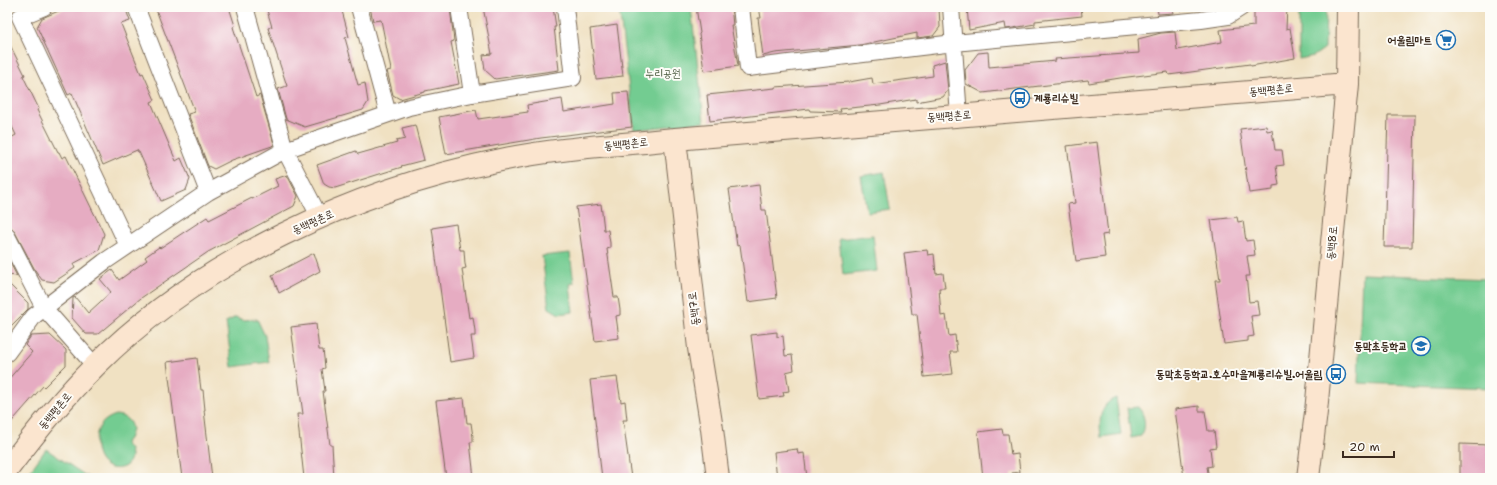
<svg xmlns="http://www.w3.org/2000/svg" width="1497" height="485" font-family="'Shantell Sans','Poor Story',sans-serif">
  <rect width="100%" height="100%" fill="#fdfcf7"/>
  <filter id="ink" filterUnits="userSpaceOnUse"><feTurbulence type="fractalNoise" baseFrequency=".025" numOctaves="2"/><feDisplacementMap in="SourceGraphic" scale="8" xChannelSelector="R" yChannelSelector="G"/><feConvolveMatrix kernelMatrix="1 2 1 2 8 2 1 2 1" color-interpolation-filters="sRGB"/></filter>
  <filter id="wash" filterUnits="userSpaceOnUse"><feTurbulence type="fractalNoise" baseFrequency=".012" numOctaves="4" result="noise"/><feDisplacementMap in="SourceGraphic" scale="16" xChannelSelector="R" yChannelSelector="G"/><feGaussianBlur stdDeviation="0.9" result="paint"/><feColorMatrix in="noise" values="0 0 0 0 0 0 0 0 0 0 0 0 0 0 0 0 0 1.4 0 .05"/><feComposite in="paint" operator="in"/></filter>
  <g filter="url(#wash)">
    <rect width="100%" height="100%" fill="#f0e1c2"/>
    <path fill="#73cc91" stroke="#577b58" d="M 619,7 L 691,7 L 704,122 L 634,130 Z
      M 1299,7 L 1326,7 L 1325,48 L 1314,56 L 1299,59 Z
      M 884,172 L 890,209 L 867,212 L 861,176 Z
      M 873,235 L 877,271 L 843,275 L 839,239 Z
      M 570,253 L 574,283 L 570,284 L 573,312 L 559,314 L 549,308 L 542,256 Z
      M 1362,274 L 1490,279 L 1490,388 L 1358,383 Z
      M 236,317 L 243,320 L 257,319 L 265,336 L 269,362 L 232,367 L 226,322 Z
      M 1116,398 L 1121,434 L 1101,437 C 1099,421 1099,404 1116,398 Z
      M 1138,407 C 1145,414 1147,428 1141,436 L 1131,438 L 1127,408 Z
      M 116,415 C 125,416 131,420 132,430 L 129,439 L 125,442 C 126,445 129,448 130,450 C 138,474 92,479 96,439 C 97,426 104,419 116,415 Z
      M 46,449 L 89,478 L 25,478 Z"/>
    <g id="blocks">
      <path fill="#e6acc2" d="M 68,7 L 125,7 L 130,21 L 121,24 L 141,74 L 143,73 L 155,100 L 151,102 L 176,161 L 181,158 L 190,179 L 186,190 L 161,201 L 139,152 L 138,152 L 137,150 L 103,165 L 72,93 L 68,95 L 37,27 L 42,18 Z
        M 155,7 L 229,7 L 235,26 L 233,27 L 256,97 L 260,95 L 274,144 L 272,146 L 232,160 L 214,169 L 208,166 L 188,114 L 195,112 Z
        M 266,7 L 341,7 L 349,37 L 345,38 L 358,85 L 365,83 L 368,102 L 363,110 L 305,127 L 286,119 L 278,89 L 287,86 L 268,28 L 272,27 Z
        M 370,7 L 450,7 L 454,41 L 451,42 L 459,84 L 425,91 L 425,92 L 400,99 L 393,95 L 387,71 L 391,70 L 381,20 L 373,21 Z
        M 483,7 L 553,7 L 556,27 L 554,27 L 559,70 L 495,79 L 485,70 L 483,55 L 492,54 Z
        M 696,7 L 731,7 L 733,25 L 731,25 L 738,66 L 704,71 L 699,34 L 700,33 Z
        M 759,7 L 939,7 L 940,27 L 933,36 L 917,38 L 917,33 L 860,45 L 775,53 L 763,56 L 758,18 L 761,18 Z
        M 967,7 L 1081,7 L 1082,16 L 1035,21 L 1035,24 L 1013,28 L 1006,29 L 1005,23 L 969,30 Z
        M 1157,7 L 1172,7 L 1173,13 L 1158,14 Z
        M 1254,7 L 1287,7 L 1286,29 L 1290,28 L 1295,58 L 1251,66 L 1250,64 L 1169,75 L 1168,72 L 1120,78 L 1089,83 L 1088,80 L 983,93 L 966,84 L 965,70 L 978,53 L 988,52 L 989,67 L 1056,61 L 1055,59 L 1139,53 L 1138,39 L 1161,33 L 1175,32 L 1177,50 L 1222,42 L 1220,30 L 1254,26 Z
        M 617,25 L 623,76 L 596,79 L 590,29 Z
        M 7,39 L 25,75 L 23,76 L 39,109 L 37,110 L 58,152 L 59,152 L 62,158 L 66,156 L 104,234 L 99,250 L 73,264 L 75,268 L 54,282 L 42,280 L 35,270 L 15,232 L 12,228 L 7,227 L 7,140 L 16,135 L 7,116 Z
        M 945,61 L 948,90 L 943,97 L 916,102 L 916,99 L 880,105 L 840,109 L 841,112 L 810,111 L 809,109 L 710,121 L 707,95 L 775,88 L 775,87 L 849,82 L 872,78 L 873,84 L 933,76 L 932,65 Z
        M 628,92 L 632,127 L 541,138 L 446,154 L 439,117 L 476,110 L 478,119 L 528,112 L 527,105 L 562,99 L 564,112 L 615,104 L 614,93 Z
        M 1388,115 L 1415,115 L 1412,247 L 1384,247 Z
        M 415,125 L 424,160 L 401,166 L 402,167 L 335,188 L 329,187 L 324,184 L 317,165 L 356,151 L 358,154 L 397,143 L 396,141 L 405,139 L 402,128 Z
        M 1266,126 L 1267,131 L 1272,130 L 1275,150 L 1282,150 L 1284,165 L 1276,166 L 1279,185 L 1273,186 L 1273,190 L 1249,193 L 1240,129 Z
        M 1097,142 L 1108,234 L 1102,235 L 1105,257 L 1076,261 L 1068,204 L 1075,203 L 1067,146 Z
        M 287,175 L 298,196 L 294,206 L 208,252 L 141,298 L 98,334 L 86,334 L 72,318 L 73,298 L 75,297 L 88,313 L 111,292 L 100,279 L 112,270 L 119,280 L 147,260 L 145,257 L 159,247 L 160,248 L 207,217 L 209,220 L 252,198 L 252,199 L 278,186 L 275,179 Z
        M 759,185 L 762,210 L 766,210 L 777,298 L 748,302 L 740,245 L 737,246 L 729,189 Z
        M 601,204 L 604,230 L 608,230 L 610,243 L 610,248 L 607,249 L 614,297 L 618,297 L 620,310 L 620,315 L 616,316 L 619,338 L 595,341 L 576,207 Z
        M 1237,217 L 1238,222 L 1243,221 L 1246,241 L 1253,240 L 1255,255 L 1247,256 L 1250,276 L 1246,276 L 1249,302 L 1257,301 L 1259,315 L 1251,316 L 1254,336 L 1248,337 L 1248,341 L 1224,344 L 1215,280 L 1220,280 L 1211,220 Z
        M 456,224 L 460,250 L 464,250 L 465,264 L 466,268 L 462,269 L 469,318 L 473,317 L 475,331 L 475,336 L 471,336 L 474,358 L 450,362 L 432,228 Z
        M 927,250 L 928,255 L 934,254 L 936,274 L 943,273 L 945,288 L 939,288 L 941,316 L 946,315 L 949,336 L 955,335 L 957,352 L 950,352 L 953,374 L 924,377 L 917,314 L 912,314 L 904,253 Z
        M 314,253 L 320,271 L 279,293 L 272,275 Z
        M 7,257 L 17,276 L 7,275 Z
        M 7,282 L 28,303 L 28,309 L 7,330 Z
        M 316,324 L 319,350 L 323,350 L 324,358 L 325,368 L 322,369 L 325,391 L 323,391 L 330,445 L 332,445 L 334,478 L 304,478 L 297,414 L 303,414 L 291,327 Z
        M 777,332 L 777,337 L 783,336 L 785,356 L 792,355 L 794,370 L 786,372 L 789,391 L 783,392 L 784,396 L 759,399 L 751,335 Z
        M 50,335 L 66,350 L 66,365 L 44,387 L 43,386 L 7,427 L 7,381 L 32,352 L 25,345 L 31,336 Z
        M 197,358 L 201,390 L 203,390 L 205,410 L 204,410 L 212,478 L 182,478 L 167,362 Z
        M 617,377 L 621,402 L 625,401 L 627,420 L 623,420 L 631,478 L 602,478 L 590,380 Z
        M 464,398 L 467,423 L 471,423 L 473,437 L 473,442 L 470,442 L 474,478 L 446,478 L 436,401 Z
        M 1199,406 L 1199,411 L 1205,411 L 1208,431 L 1214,431 L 1216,447 L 1210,448 L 1212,466 L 1207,467 L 1209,478 L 1184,478 L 1175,409 Z
        M 1002,429 L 1003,434 L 1008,434 L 1011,455 L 1018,454 L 1020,472 L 1012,473 L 1012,478 L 983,478 L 978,432 Z
        M 1460,444 L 1490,445 L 1490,478 L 1460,478 Z
        M 797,449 L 798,454 L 804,453 L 807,478 L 777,478 L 774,452 Z"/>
    </g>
  </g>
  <g filter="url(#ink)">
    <use href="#blocks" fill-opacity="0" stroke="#7a6a57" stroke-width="1"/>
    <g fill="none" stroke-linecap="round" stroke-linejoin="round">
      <defs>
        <path id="street" d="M 44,7 L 20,17 L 128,246
          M 136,7 L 208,192
          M 245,7 L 285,150 L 320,218
          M 359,7 L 388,114
          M 459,7 L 472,94
          M 741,7 L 748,68 L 954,43 L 1201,20 L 1228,16 L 1242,7
          M 951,7 L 959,116
          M 7,236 L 44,308 L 95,366
          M 7,353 L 34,316 L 104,262 L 208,192 L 285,150 L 409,107 L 472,94 L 573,78 L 565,7"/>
        <path id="secondary" d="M 675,139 L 699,348 L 712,429 L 718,478
          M 7,470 C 34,434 63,398 95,366 C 199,261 357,189 501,160 C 558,148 617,145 675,139 L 1347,84
          M 1308,478 L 1316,412 L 1347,84 L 1348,7"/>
      </defs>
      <use href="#street" stroke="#7a6a57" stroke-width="18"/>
      <use href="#secondary" stroke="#7a6a57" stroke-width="24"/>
      <use href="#street" stroke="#fff" stroke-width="16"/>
      <use href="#secondary" stroke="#fbe5cf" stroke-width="22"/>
    </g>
  </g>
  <defs>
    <symbol id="supermarket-ring" viewBox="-11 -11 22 22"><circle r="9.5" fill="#fdfcf7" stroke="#1f6fb2" stroke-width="1.5"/><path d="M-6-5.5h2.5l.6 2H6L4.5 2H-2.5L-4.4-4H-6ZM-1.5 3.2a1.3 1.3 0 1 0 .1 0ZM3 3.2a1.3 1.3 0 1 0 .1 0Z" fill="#1f6fb2"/></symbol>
    <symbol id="bus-ring" viewBox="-11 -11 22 22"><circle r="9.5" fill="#fdfcf7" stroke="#1f6fb2" stroke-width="1.5"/><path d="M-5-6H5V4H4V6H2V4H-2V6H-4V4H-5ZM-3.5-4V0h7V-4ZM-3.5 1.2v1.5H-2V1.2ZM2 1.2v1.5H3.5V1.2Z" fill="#1f6fb2"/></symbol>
    <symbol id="school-ring" viewBox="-11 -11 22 22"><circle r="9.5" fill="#fdfcf7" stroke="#1f6fb2" stroke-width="1.5"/><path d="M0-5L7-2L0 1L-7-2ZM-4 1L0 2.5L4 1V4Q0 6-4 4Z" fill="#1f6fb2"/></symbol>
  </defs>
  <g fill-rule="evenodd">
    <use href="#supermarket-ring" x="1435" y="29" width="22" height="22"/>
    <use href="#bus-ring" x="1009" y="87" width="22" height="22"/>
    <use href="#school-ring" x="1410" y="335" width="22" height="22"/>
    <use href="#bus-ring" x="1325" y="363" width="22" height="22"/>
  </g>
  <g text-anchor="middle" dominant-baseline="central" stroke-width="4" stroke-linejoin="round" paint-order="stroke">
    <g font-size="11" font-weight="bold" fill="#3b2a1e" stroke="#fdfcf7" text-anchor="end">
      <text x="1432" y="40">어울림마트</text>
      <text x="1034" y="98" text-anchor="start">계룡리슈빌</text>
      <text x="1407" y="346">동막초등학교</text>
      <text x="1322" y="374">동막초등학교.호수마을계룡리슈빌.어울림</text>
    </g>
    <g font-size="11" fill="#4c5b40" stroke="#fdfcf7">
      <text x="663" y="73">누리공원</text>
    </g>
    <g font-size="11" fill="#3b2a1e" stroke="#fdfcf7">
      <text transform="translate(1271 90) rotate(-5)">동백평촌로</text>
      <text transform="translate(949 116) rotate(-4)">동백평촌로</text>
      <text transform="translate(626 144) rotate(-6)">동백평촌로</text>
      <text transform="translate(313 222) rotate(-24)">동백평촌로</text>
      <text transform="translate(1332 243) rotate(-85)">동백8로</text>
      <text transform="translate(694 309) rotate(-97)">동백7로</text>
      <text transform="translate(55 411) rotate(-50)">동백평촌로</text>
    </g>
  </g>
  <rect width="1497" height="485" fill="none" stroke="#fdfcf7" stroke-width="24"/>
  <path d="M1343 451v6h51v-6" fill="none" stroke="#3b2a1e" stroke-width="2"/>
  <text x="1349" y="451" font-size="12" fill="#3b2a1e" stroke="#fdfcf7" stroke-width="3" paint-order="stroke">20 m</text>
</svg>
